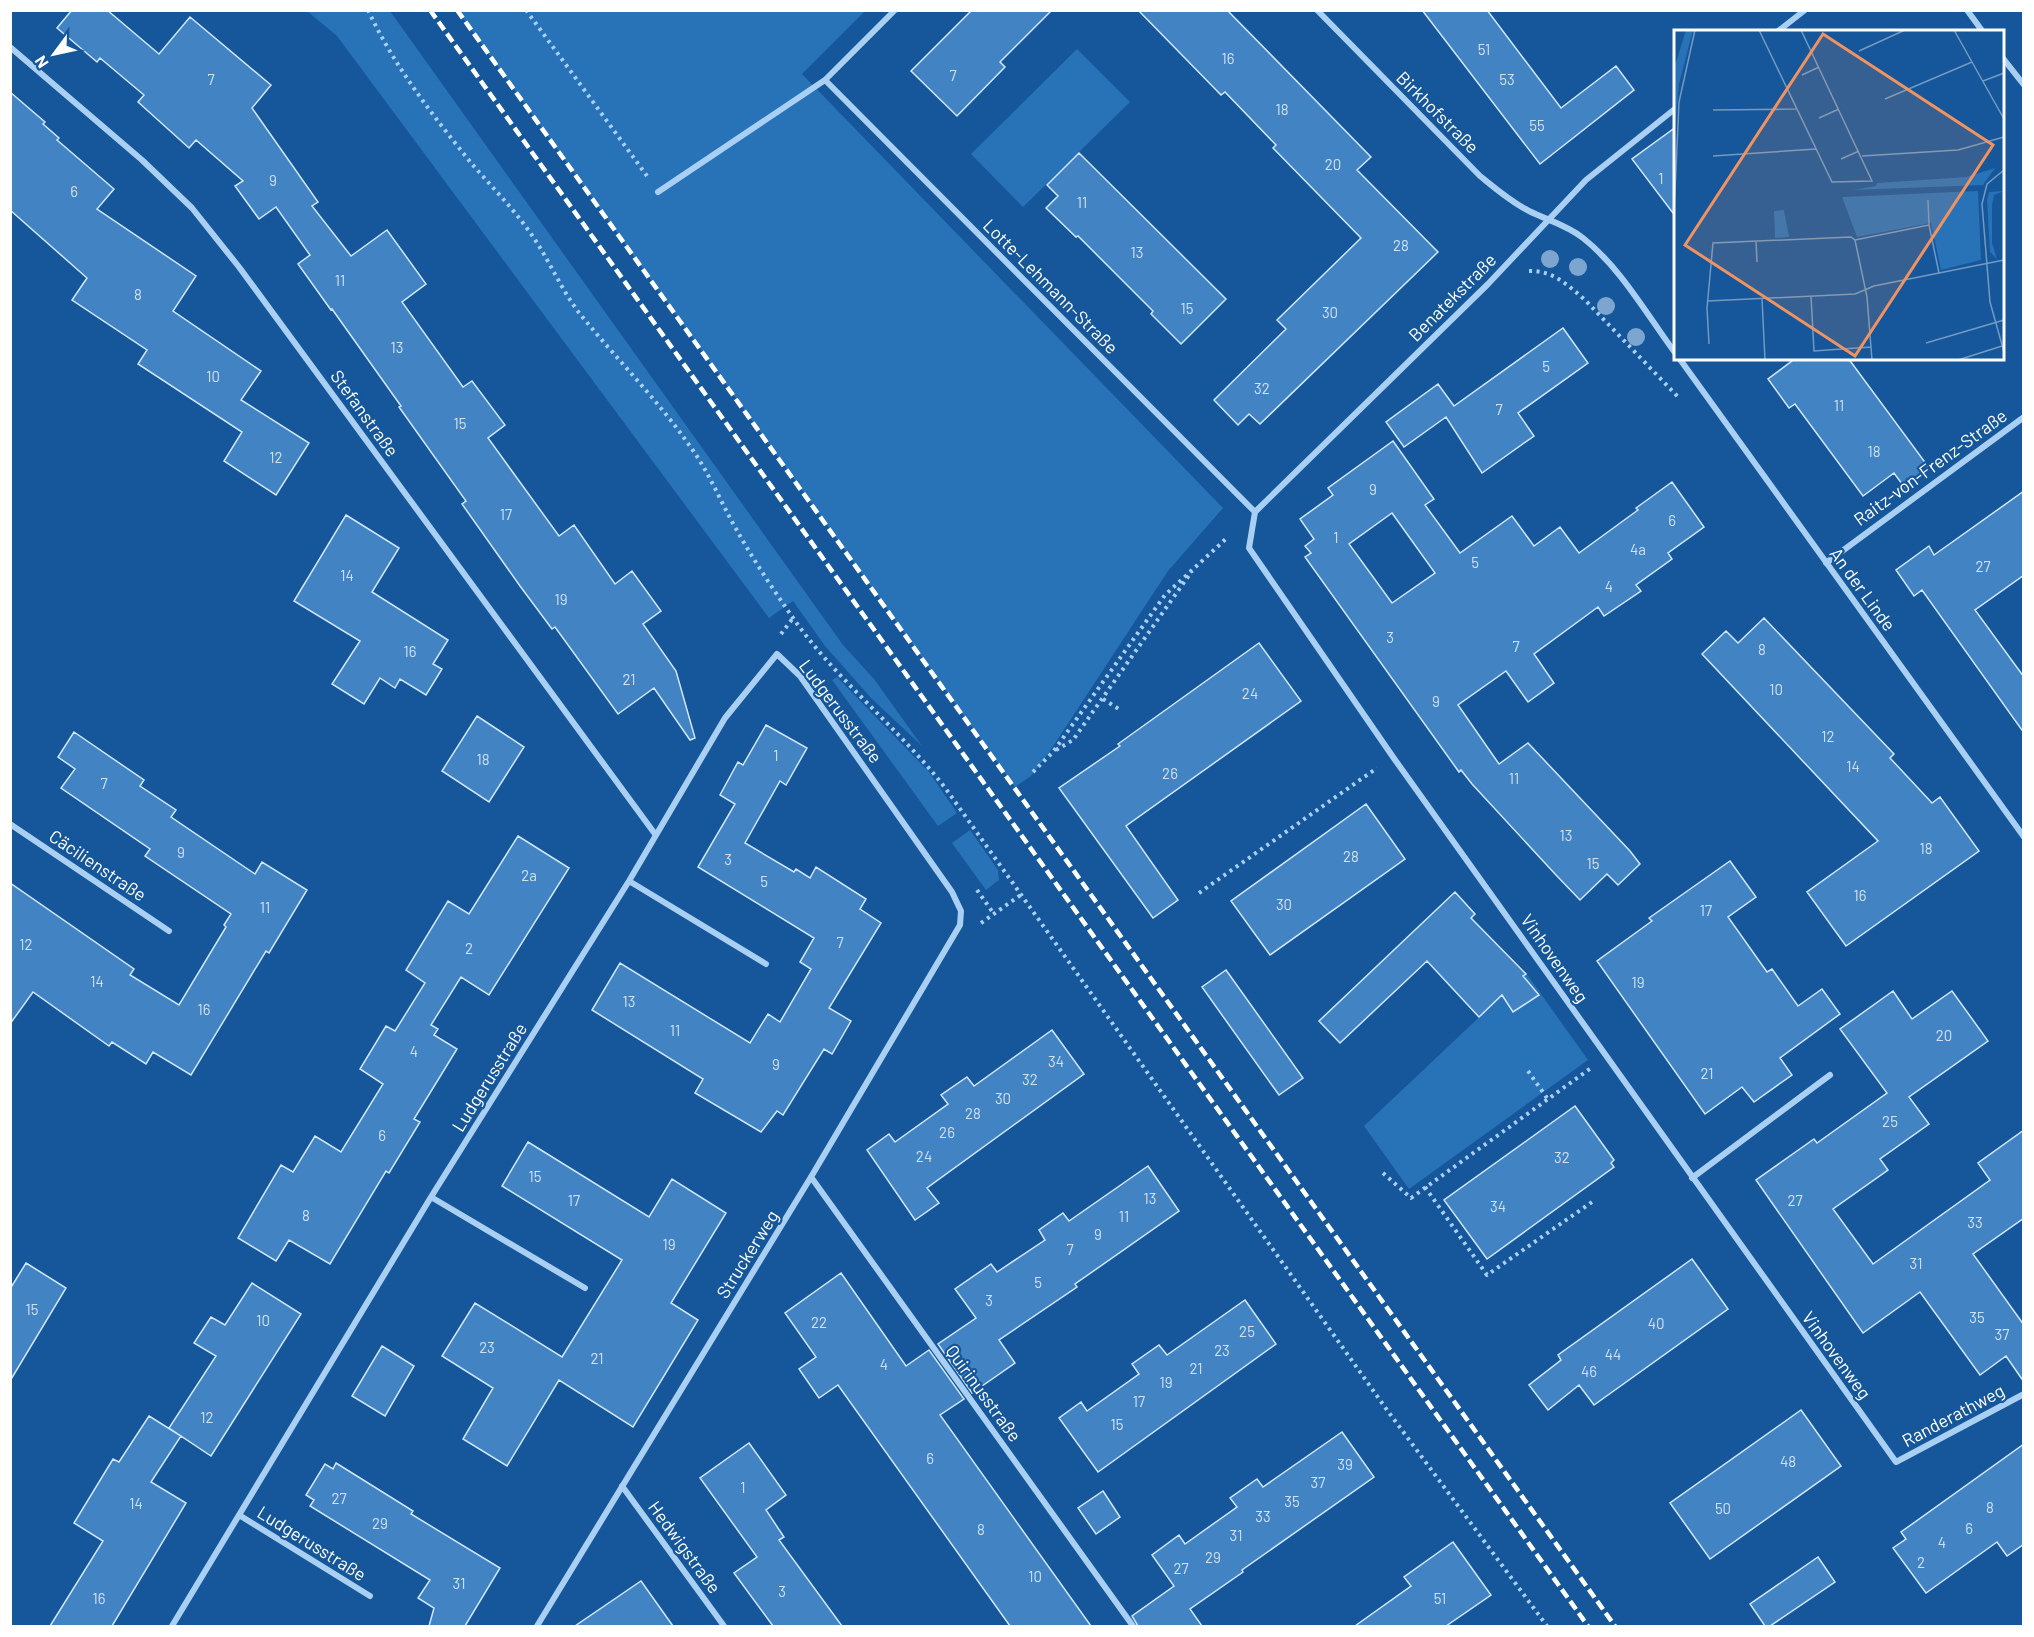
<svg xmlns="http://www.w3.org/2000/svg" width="2034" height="1637" font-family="Barlow,sans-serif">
  <rect width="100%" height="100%" fill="#15579a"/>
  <path fill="#2872b8" d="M 307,11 L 390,11 L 843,645 L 874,679 L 922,746 L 871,698 L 825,646 L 793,601 L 769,618 L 337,36 Z
    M 458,11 L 865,11 L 802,74 L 1223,508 L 1168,571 L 1048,754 L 1031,776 L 1015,787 Z
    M 1077,49 L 1130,102 L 1023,207 L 971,154 Z
    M 837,677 L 929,772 L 957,813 L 938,826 L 832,680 Z
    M 970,830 L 998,870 L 999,880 L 986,890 L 952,843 Z
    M 1526,973 L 1588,1060 L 1409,1189 L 1364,1126 Z"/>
  <path fill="#4283c3" stroke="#d1e7fd" stroke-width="1.5" fill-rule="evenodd" d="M 72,10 L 107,10 L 159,54 L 190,17 L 271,85 L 252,108 L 318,202 L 312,206 L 351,256 L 387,230 L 426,284 L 402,302 L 463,387 L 472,381 L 505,425 L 488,438 L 559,536 L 574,525 L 615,584 L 632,571 L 661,611 L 643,624 L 676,671 L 695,738 L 690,740 L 654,688 L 618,714 L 555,627 L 552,629 L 520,586 L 462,504 L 466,501 L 399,407 L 401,406 L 332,309 L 331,310 L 298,264 L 310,255 L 276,207 L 259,219 L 235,186 L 243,181 L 196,140 L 189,148 L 138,102 L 144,95 L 100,58 L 97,62 L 57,28 Z
    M 972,10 L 1052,10 L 1000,62 L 1005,67 L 957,116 L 911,71 Z
    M 1138,10 L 1227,10 L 1371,157 L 1357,170 L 1438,252 L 1260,424 L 1249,414 L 1238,425 L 1214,400 L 1286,329 L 1277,320 L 1361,238 L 1273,148 L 1276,145 L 1225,92 L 1221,95 Z
    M 1422,10 L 1487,10 L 1561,108 L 1616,66 L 1634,90 L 1540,164 Z
    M 10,92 L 45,122 L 43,124 L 59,138 L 57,140 L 114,189 L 97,209 L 196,276 L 173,311 L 261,371 L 241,400 L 309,443 L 276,495 L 224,461 L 242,432 L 138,364 L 147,350 L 72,300 L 87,278 L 10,210 Z
    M 1676,127 L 1676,217 L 1632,159 Z
    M 1079,153 L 1226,299 L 1181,344 L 1151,314 L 1153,311 L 1078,236 L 1076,237 L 1046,208 L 1058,196 L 1047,185 Z
    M 1563,328 L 1588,363 L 1518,413 L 1534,436 L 1482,473 L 1446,417 L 1404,447 L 1386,422 L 1438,384 L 1454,406 Z
    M 1796,358 L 1848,358 L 1930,469 L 1905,488 L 1894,473 L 1863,496 L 1795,404 L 1789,408 L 1768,379 Z
    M 1393,441 L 1434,499 L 1425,505 L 1460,553 L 1512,516 L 1534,546 L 1560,527 L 1579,553 L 1638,510 L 1636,508 L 1672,482 L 1704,527 L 1668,553 L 1672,559 L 1636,585 L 1641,591 L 1604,616 L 1598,607 L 1534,654 L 1554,683 L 1528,702 L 1506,671 L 1458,705 L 1499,764 L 1528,743 L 1630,851 L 1640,864 L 1618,885 L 1607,874 L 1580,900 L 1556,875 L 1472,784 L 1461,770 L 1459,772 L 1305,557 L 1311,553 L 1305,546 L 1314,539 L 1300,519 L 1333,495 L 1328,488 ZM 1392,513 L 1435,573 L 1392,603 L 1349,544 Z
    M 2024,491 L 2024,575 L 1975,610 L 2024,677 L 2024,733 L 1922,590 L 1914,596 L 1896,570 L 1929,546 L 1934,555 Z
    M 346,515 L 399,548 L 372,592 L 448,640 L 433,664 L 442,669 L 426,695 L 400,679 L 395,688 L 380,678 L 364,704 L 332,684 L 360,641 L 294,601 Z
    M 1764,618 L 1894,754 L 1890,758 L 1932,803 L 1940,797 L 1979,851 L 1846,946 L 1807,892 L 1878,841 L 1702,654 L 1726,631 L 1738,643 Z
    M 1259,643 L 1301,701 L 1126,826 L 1178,900 L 1153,918 L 1059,788 L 1120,746 L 1118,744 Z
    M 477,716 L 524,747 L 489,802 L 442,771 Z
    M 766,725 L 807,748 L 786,785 L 780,781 L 745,843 L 794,872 L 796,869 L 810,878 L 816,867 L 866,899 L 860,909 L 881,923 L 829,1008 L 851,1021 L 832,1054 L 824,1049 L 783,1115 L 777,1111 L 761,1132 L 695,1093 L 703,1079 L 592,1010 L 620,963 L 750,1043 L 768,1014 L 780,1022 L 811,969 L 800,962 L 814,938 L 698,867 L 735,804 L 720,795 L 738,762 L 743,765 Z
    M 74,732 L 144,780 L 140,786 L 176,810 L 171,817 L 255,874 L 262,862 L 307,890 L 269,953 L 266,951 L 191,1075 L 153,1052 L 146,1064 L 112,1042 L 109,1046 L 33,992 L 10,1024 L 10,883 L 134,969 L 130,975 L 179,1005 L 226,927 L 224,925 L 231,914 L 145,856 L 150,849 L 61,788 L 75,769 L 58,757 Z
    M 1366,804 L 1405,859 L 1270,955 L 1231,901 Z
    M 518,836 L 569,868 L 489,995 L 461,977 L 431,1025 L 438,1029 L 434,1035 L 457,1049 L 414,1119 L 420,1122 L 389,1173 L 386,1171 L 330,1264 L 289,1240 L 276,1261 L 238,1238 L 281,1165 L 293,1172 L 315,1136 L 341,1152 L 383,1084 L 360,1069 L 386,1026 L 395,1031 L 425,983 L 406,970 L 448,901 L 469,914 Z
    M 1730,861 L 1756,897 L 1728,917 L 1767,972 L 1772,969 L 1798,1006 L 1822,989 L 1840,1014 L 1780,1058 L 1792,1075 L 1754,1102 L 1742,1087 L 1705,1114 L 1597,961 L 1652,921 L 1649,918 Z
    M 1455,892 L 1475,914 L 1471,918 L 1526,974 L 1523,976 L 1539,995 L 1513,1012 L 1502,995 L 1479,1017 L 1427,961 L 1340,1043 L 1319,1021 Z
    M 1226,970 L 1303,1078 L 1279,1095 L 1202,987 Z
    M 1893,991 L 1912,1019 L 1952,991 L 1988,1041 L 1909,1097 L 1929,1124 L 1880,1159 L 1888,1170 L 1833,1209 L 1873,1264 L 1990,1180 L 1978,1163 L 2024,1130 L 2024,1218 L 1973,1254 L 2024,1325 L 2024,1382 L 2006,1356 L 1980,1375 L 1920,1292 L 1863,1333 L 1756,1180 L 1814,1139 L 1817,1143 L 1887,1093 L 1840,1029 Z
    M 1052,1030 L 1084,1074 L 927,1188 L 939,1203 L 915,1220 L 867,1150 L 889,1134 L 895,1142 L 948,1104 L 941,1095 L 967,1077 L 974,1086 Z
    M 1575,1106 L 1614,1160 L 1611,1163 L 1614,1167 L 1487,1259 L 1444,1200 Z
    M 528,1142 L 649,1217 L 672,1179 L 726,1213 L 671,1303 L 698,1320 L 633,1427 L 559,1380 L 507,1466 L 463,1439 L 493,1388 L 442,1356 L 475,1303 L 562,1357 L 622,1260 L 502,1186 Z
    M 1148,1166 L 1179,1211 L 1075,1284 L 1077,1287 L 999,1340 L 1015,1363 L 972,1393 L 938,1344 L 976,1318 L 955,1289 L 991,1264 L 997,1272 L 1045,1240 L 1039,1230 L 1063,1213 L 1069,1221 Z
    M 1692,1259 L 1728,1309 L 1594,1405 L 1579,1385 L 1548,1410 L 1529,1385 L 1561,1360 L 1558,1355 Z
    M 26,1263 L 66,1288 L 10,1381 L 10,1289 Z
    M 841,1273 L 906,1366 L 929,1350 L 964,1399 L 940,1415 L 1091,1626 L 1010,1626 L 838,1385 L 819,1398 L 799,1369 L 816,1357 L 785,1313 Z
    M 252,1283 L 301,1314 L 211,1456 L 169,1428 L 216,1356 L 194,1343 L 211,1317 L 225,1325 Z
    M 1245,1300 L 1276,1344 L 1098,1472 L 1059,1418 L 1081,1402 L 1087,1411 L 1139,1374 L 1132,1364 L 1159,1345 L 1167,1355 Z
    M 382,1346 L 414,1366 L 385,1416 L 352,1396 Z
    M 1801,1410 L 1841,1466 L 1710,1559 L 1670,1503 Z
    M 149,1416 L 181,1436 L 151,1482 L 186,1503 L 112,1626 L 50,1626 L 103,1541 L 74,1523 L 113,1459 L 119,1462 Z
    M 1342,1432 L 1374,1477 L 1242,1570 L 1243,1572 L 1190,1609 L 1202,1626 L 1138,1626 L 1132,1616 L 1174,1586 L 1152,1555 L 1179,1535 L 1185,1544 L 1237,1507 L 1230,1498 L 1257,1479 L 1263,1487 Z
    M 749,1443 L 786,1495 L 766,1510 L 784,1537 L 779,1540 L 842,1626 L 773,1626 L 734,1573 L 757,1557 L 700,1478 Z
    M 2024,1444 L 2024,1544 L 2007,1556 L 1997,1542 L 1926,1593 L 1893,1548 L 1906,1539 L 1901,1532 Z
    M 336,1463 L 413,1511 L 411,1514 L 500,1568 L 465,1626 L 429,1626 L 434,1608 L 418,1598 L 430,1580 L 310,1506 L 314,1500 L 306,1495 L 325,1464 L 333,1469 Z
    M 1103,1491 L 1120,1517 L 1096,1534 L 1078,1508 Z
    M 1453,1542 L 1491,1595 L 1446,1626 L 1355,1626 L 1411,1586 L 1404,1577 Z
    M 1818,1557 L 1835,1582 L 1770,1626 L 1765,1626 L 1750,1604 Z
    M 641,1581 L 673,1626 L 575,1626 Z"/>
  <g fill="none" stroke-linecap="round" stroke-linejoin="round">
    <path stroke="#a9cff3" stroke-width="4" stroke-dasharray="3 4.5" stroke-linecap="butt" d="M 368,10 C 394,66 433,116 472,164 C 490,185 510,205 526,227 C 547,254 559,287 580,314 C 619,362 664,406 698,458 C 712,480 722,504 735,527 C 752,558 773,589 793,618 C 837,681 899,728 946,789 L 1387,1410 L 1547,1626
      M 526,10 L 647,176
      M 1529,271 C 1553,270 1569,286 1586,301 L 1680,399
      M 781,634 L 793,618
      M 1103,699 L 1122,711
      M 1056,750 L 1073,740 L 1192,571
      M 1033,772 L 1053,752 L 1165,595 L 1228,537
      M 977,890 L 994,914
      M 1199,893 L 1377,768
      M 981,923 L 1022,894
      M 1528,1071 L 1547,1098
      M 1383,1173 L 1411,1198 L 1591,1068
      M 1425,1187 L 1487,1275 L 1592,1202"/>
    <path stroke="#a9cff3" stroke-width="6" d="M 1317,10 L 1480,176 C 1496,189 1511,202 1529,211 C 1547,220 1567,225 1583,238 C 1621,268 1647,315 1676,354
      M 1967,10 L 1983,32
      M 1777,32 L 1805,10
      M 10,47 L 142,160 L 192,208 L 239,267 L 655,834
      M 2002,57 L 2024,85
      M 825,80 L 1255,512
      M 658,192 L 825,80 L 895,10
      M 1679,358 L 2024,837
      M 1255,512 L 1249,548 L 1393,757 L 1896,1462 L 2024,1394
      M 1255,512 L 1488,284 L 1586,180 L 1676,108
      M 1826,563 L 2024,417
      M 10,824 L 169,931
      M 629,881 L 766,964
      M 811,1177 L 1133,1626
      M 1692,1178 L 1830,1075
      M 431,1197 L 585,1288
      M 622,1486 L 724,1626
      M 239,1515 L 370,1596
      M 172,1626 L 431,1197 L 629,881 L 725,718 L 777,654 L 800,676 L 952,892 L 961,911 L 960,925 L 811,1177 L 537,1626"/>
    <path stroke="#fff" stroke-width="4.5" stroke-dasharray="10 4.5" stroke-linecap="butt" d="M 430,10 L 1588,1626
      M 457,10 L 1615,1626"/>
  </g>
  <g fill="#7ca6d0">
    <circle cx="1550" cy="259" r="9"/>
    <circle cx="1578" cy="267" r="9"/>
    <circle cx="1606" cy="306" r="9"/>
    <circle cx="1636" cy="337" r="9"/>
  </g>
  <g text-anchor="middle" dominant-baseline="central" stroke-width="4.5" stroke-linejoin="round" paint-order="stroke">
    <g font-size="15" fill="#d0e0f0">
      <text x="1484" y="49">51</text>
      <text x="1228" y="58">16</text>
      <text x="953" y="75">7</text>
      <text x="211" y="79">7</text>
      <text x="1507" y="79">53</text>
      <text x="1282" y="109">18</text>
      <text x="1537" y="125">55</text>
      <text x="1333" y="164">20</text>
      <text x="1661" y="178">1</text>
      <text x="273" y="180">9</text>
      <text x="74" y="191">6</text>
      <text x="1082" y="202">11</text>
      <text x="1401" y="245">28</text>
      <text x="1137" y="252">13</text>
      <text x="340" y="280">11</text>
      <text x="138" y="294">8</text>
      <text x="1187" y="308">15</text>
      <text x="1330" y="312">30</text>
      <text x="397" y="347">13</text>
      <text x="1546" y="366">5</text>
      <text x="213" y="376">10</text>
      <text x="1262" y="388">32</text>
      <text x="1839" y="405">11</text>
      <text x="1499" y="409">7</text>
      <text x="460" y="423">15</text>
      <text x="1874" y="451">18</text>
      <text x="276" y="457">12</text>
      <text x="1373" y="489">9</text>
      <text x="506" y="514">17</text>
      <text x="1672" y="520">6</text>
      <text x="1336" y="537">1</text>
      <text x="1638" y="549">4a</text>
      <text x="1475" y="562">5</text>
      <text x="1983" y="566">27</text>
      <text x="347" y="575">14</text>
      <text x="1609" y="586">4</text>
      <text x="561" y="599">19</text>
      <text x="1390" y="637">3</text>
      <text x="1516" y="646">7</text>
      <text x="1762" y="649">8</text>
      <text x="410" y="651">16</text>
      <text x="629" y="679">21</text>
      <text x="1776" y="689">10</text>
      <text x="1250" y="693">24</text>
      <text x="1436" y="701">9</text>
      <text x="1828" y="736">12</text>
      <text x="776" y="755">1</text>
      <text x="483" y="759">18</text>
      <text x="1853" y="766">14</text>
      <text x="1170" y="773">26</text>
      <text x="1514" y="778">11</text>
      <text x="104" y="783">7</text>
      <text x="1566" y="835">13</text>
      <text x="1926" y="848">18</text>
      <text x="181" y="852">9</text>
      <text x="1351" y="856">28</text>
      <text x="728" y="859">3</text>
      <text x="1593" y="863">15</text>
      <text x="529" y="875">2a</text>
      <text x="764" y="881">5</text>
      <text x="1860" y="895">16</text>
      <text x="1284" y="904">30</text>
      <text x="265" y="907">11</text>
      <text x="1706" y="910">17</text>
      <text x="840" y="942">7</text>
      <text x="26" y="944">12</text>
      <text x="469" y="948">2</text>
      <text x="97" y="981">14</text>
      <text x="1638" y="982">19</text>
      <text x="629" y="1001">13</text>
      <text x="204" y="1009">16</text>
      <text x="675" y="1030">11</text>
      <text x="1944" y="1035">20</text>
      <text x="414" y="1051">4</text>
      <text x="1056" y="1061">34</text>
      <text x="776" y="1064">9</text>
      <text x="1707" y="1073">21</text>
      <text x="1030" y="1079">32</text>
      <text x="1003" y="1098">30</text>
      <text x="973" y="1113">28</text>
      <text x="1890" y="1121">25</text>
      <text x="947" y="1132">26</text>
      <text x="382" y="1135">6</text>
      <text x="924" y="1156">24</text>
      <text x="1562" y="1157">32</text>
      <text x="535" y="1176">15</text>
      <text x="1150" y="1198">13</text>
      <text x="574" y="1200">17</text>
      <text x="1795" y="1200">27</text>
      <text x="1498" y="1206">34</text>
      <text x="306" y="1215">8</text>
      <text x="1124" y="1216">11</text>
      <text x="1975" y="1222">33</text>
      <text x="1098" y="1234">9</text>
      <text x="669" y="1244">19</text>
      <text x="1070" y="1249">7</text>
      <text x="1916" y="1263">31</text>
      <text x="1038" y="1282">5</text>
      <text x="989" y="1300">3</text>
      <text x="32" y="1309">15</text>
      <text x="1977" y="1317">35</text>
      <text x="263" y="1320">10</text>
      <text x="819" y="1322">22</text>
      <text x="1656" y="1323">40</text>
      <text x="1247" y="1331">25</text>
      <text x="2002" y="1334">37</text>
      <text x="487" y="1347">23</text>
      <text x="1222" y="1350">23</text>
      <text x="1613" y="1354">44</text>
      <text x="597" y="1358">21</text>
      <text x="884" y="1364">4</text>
      <text x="1196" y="1368">21</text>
      <text x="1589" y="1371">46</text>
      <text x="1166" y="1382">19</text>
      <text x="1139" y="1401">17</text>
      <text x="207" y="1417">12</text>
      <text x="1117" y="1424">15</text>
      <text x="930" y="1458">6</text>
      <text x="1788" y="1461">48</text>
      <text x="1345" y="1464">39</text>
      <text x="1318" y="1482">37</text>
      <text x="743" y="1487">1</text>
      <text x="339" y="1498">27</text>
      <text x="1292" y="1501">35</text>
      <text x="136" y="1503">14</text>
      <text x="1990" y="1507">8</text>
      <text x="1723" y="1508">50</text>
      <text x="1263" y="1516">33</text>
      <text x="380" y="1523">29</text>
      <text x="1969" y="1528">6</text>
      <text x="981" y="1529">8</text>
      <text x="1236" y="1535">31</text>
      <text x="1942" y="1542">4</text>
      <text x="1213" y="1557">29</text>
      <text x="1921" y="1562">2</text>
      <text x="1181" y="1568">27</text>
      <text x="1035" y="1576">10</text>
      <text x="459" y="1583">31</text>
      <text x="782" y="1591">3</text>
      <text x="99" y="1598">16</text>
      <text x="1440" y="1598">51</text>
    </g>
    <g font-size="18" fill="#fff" stroke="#15579a">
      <text transform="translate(1438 112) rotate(45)">Birkhofstraße</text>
      <text transform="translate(1051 286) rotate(45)">Lotte-Lehmann-Straße</text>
      <text transform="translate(1452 297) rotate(-45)">Benatekstraße</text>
      <text transform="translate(365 413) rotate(54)">Stefanstraße</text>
      <text transform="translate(1930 467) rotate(-36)">Raitz-von-Frenz-Straße</text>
      <text transform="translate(1863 589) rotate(54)">An der Linde</text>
      <text transform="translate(841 711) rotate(53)">Ludgerusstraße</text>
      <text transform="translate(98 865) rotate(34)">Cäcilienstraße</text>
      <text transform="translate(1555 958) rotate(55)">Vinhovenweg</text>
      <text transform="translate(489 1077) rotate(-58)">Ludgerusstraße</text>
      <text transform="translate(747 1254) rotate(-58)">Struckerweg</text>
      <text transform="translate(1837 1355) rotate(54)">Vinhovenweg</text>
      <text transform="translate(984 1393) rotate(54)">Quirinusstraße</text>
      <text transform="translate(1953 1415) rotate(-28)">Randerathweg</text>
      <text transform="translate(312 1543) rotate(32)">Ludgerusstraße</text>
      <text transform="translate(685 1547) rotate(54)">Hedwigstraße</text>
    </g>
  </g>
  <g transform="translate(1674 30)">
    <rect width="330" height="330" fill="#15579a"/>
    <path d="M 12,0 L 19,0 L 5,54 L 0,111 L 0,39 ZM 321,138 L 309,155 L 179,160 L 202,156 L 203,153 L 292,147 ZM 304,161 L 307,230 L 267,240 L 257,193 L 183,207 L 168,167 ZM 330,161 L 320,165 L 318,175 L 318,213 L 323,229 L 316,222 L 313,170 L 315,162 ZM 110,180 L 115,207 L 101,208 L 100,181 Z" fill="#2872b8"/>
    <path fill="none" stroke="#739ac2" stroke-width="1.5" d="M 85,0 L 158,152 L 198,151 L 127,0M 280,0 L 330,89M 185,21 L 231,0M 128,45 L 145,37M 309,51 L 330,43M 211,69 L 298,32M 39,80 L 122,79M 145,88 L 165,79M 39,126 L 142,119M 188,126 L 284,120 L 330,107M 167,129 L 185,121M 330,140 L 313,154 L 308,174 L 316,272 L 330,322M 254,170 L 255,195 L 265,243M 0,184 L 5,72 L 21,0M 181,210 L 193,267 L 198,330M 181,210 L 255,195M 82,211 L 83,232M 137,266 L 140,321 L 197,317M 88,269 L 91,330M 34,271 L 181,264 L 200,256 L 330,230M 252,313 L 330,290M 35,314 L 33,278 L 39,213 L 177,207 L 181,210M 284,330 L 328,316"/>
    <path fill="#f09361" fill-opacity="0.15" stroke="#f09361" stroke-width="3" d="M 149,4 L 319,115 L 181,326 L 11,215 Z"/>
    <rect width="330" height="330" fill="none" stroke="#fff" stroke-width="3"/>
  </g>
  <rect width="2034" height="1637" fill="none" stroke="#ffffff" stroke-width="24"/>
  <g transform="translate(54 54) rotate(237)" stroke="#15579a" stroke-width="4.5" paint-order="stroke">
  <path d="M0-4.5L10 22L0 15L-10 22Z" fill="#ffffff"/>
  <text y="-9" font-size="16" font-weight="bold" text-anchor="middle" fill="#ffffff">N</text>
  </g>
</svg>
